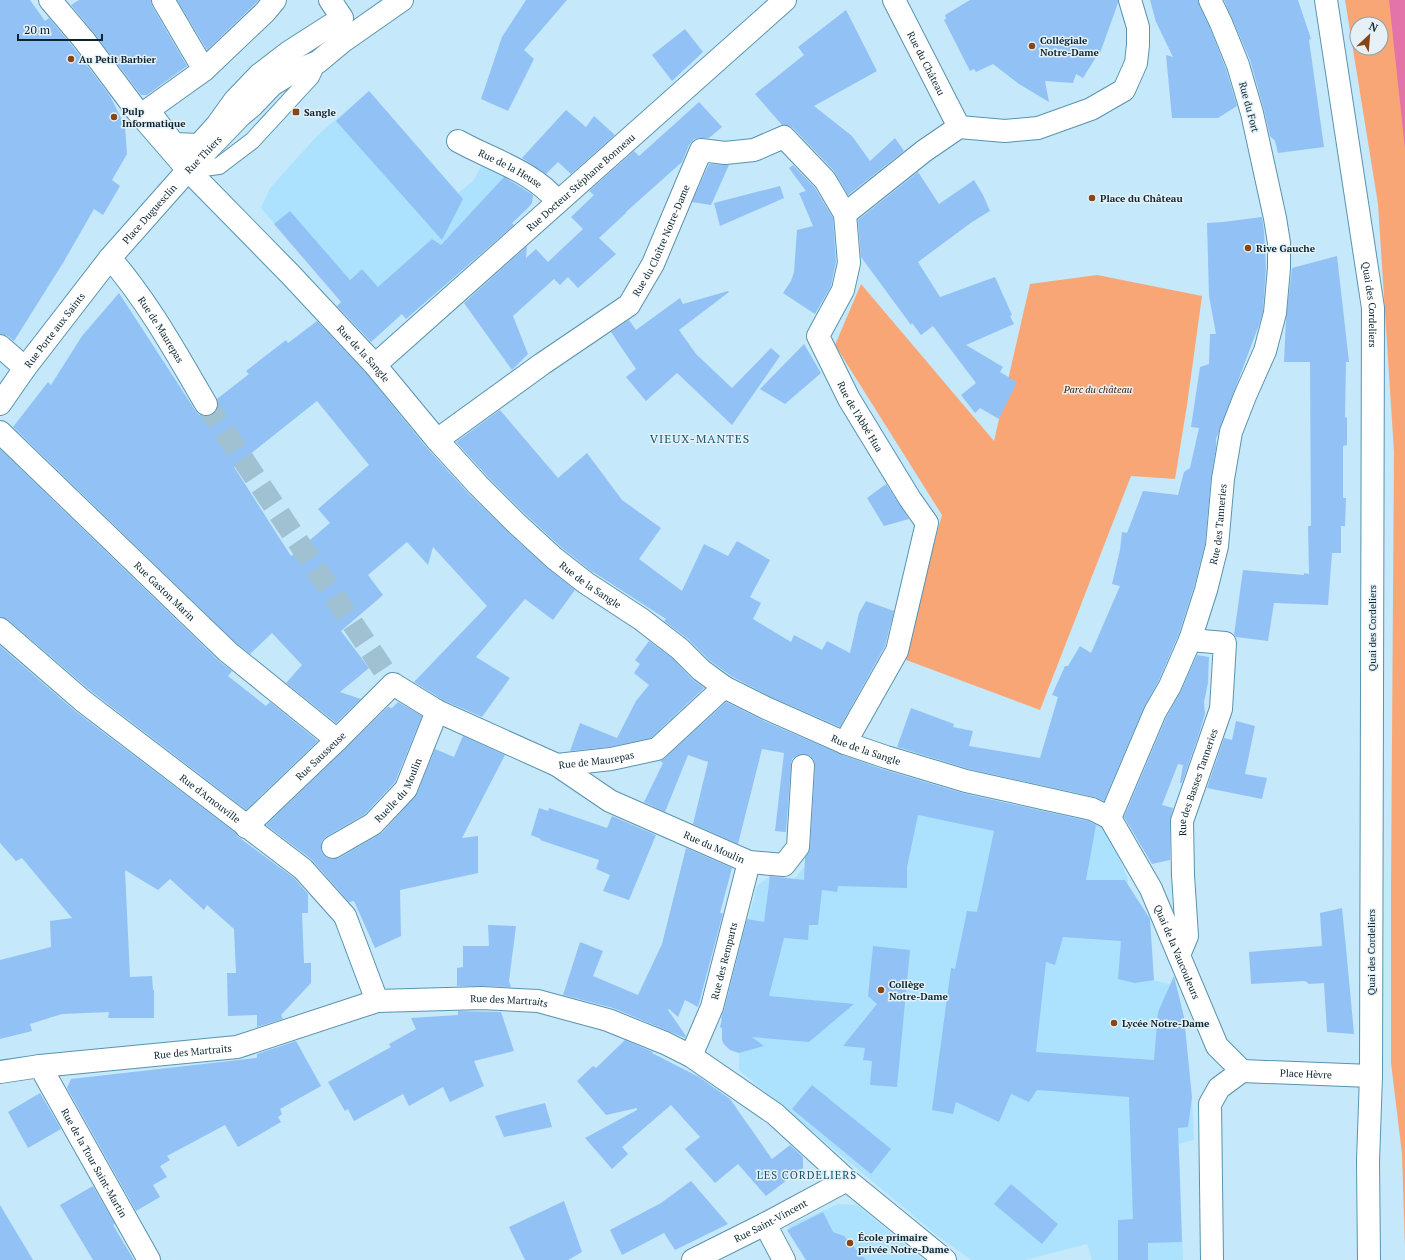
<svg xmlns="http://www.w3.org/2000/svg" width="1405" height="1260" font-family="'PT Serif',serif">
  <rect width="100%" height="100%" fill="#c5e8fa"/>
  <path fill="#ace2fe" d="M 369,91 L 458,193 L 473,181 L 483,163 L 531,189 L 533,196 L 532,201 L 527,209 L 482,249 L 483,252 L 406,319 L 362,269 L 334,293 L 261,208 L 270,188 L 318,135 Z
    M 922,782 L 1003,803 L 1096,822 L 1109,832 L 1128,880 L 1127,905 L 1143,908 L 1150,919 L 1153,980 L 1176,986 L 1192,1097 L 1194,1140 L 1179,1144 L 1183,1260 L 1092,1260 L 1087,1244 L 1025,1260 L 971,1260 L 939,1237 L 739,1070 L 739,1053 L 728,1048 L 723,1043 L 722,1039 L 722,1029 L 720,1027 L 757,886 L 770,876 L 794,879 L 805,866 Z
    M 838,1204 L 857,1205 L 924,1260 L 805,1260 L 788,1226 Z"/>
  <path fill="#f9a676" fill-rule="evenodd" d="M 1345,0 L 1398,0 L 1405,142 L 1405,1248 L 1402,1154 L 1391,1063 L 1391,886 L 1394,452 L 1378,204 ZM 1357,24 L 1381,24 L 1381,48 L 1357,48 Z
    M 1097,275 L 1202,296 L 1187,405 L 1175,479 L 1131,476 L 1040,710 L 901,658 L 942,515 L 835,345 L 861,284 L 994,441 L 1030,284 Z"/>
  <path fill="#e274aa" d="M 1389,0 L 1405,0 L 1405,149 Z"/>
  <path fill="#92c2f5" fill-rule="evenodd" d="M 0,0 L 30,0 L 45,21 L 49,18 L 74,48 L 110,96 L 125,126 L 127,154 L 112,180 L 120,186 L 103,215 L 94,209 L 63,263 L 14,341 L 8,336 L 0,334 Z
    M 79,0 L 151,0 L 152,6 L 187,66 L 147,95 L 141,95 L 94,33 L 71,5 Z
    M 177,0 L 259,0 L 207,50 Z
    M 526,0 L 567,0 L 524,50 L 534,59 L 508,111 L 481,99 L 502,37 Z
    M 970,0 L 1118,0 L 1118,3 L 1099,56 L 1096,57 L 1083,78 L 1076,74 L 1073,83 L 1045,81 L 1049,102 L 1019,84 L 993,64 L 976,72 L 974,69 L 970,71 L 944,20 L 946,19 L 945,15 Z
    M 1150,0 L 1198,0 L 1199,5 L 1210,28 L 1226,69 L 1237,106 L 1218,118 L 1172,118 L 1166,55 L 1173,57 L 1156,22 Z
    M 1224,0 L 1298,0 L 1311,39 L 1309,40 L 1324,147 L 1278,153 L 1275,141 L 1270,136 L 1264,110 L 1250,60 Z
    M 846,10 L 877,71 L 814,106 L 852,136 L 870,161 L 895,138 L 904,151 L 848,195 L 834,171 L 793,128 L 787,125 L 782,125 L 755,94 L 804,55 L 798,47 Z
    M 685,29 L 703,52 L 672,81 L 652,55 Z
    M 369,91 L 463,199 L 442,240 L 336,121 Z
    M 699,102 L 722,127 L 709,138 L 702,138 L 694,139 L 689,145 L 682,162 L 626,212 L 626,213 L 599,238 L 616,254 L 578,288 L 568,277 L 560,285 L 554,279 L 513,316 L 528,354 L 512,370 L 464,303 L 527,246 L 526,258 L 536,249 L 548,262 L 583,229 L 571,217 L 594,195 L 589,191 L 634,151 L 639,156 Z
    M 566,110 L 586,127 L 594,116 L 615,135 L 571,174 L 558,162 L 546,174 L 522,158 Z
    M 709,164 L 729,165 L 711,205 L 692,202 Z
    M 793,165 L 815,188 L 833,218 L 836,262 L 831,286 L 815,314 L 783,293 L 791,281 L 794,272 L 797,230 L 813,226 L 799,193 L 806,191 L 789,168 Z
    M 918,172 L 939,204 L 974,180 L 983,195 L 990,211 L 972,222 L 918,262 L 940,297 L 995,277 L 1012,315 L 1010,316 L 1014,324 L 966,345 L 1003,367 L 1000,372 L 1017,382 L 999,419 L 980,408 L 975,413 L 961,395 L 976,383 L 933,326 L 921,335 L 912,323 L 911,325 L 861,257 L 858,220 Z
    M 504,177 L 533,195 L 532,203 L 527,209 L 512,223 L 514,225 L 406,319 L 402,314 L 371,342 L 337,306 L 341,302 L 274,224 L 290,211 L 350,280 L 362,269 L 378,287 L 432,239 L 441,245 Z
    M 780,186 L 784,198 L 720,226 L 714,203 Z
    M 1262,217 L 1264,231 L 1266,268 L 1263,311 L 1259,325 L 1216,439 L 1216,448 L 1211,478 L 1205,544 L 1194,587 L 1178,636 L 1159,680 L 1144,707 L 1104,801 L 1095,797 L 969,769 L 897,747 L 911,708 L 954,724 L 953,727 L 973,731 L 969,746 L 1040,758 L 1058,697 L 1052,695 L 1065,666 L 1068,666 L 1080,646 L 1091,653 L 1120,586 L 1112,584 L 1120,550 L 1122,532 L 1127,533 L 1143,491 L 1178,495 L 1184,472 L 1190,468 L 1199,428 L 1191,427 L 1200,367 L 1209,364 L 1210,334 L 1216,334 L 1209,296 L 1207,223 L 1223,222 Z
    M 1337,256 L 1349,362 L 1346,362 L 1345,417 L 1347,418 L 1347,445 L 1343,446 L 1343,498 L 1346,498 L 1345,526 L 1341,526 L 1341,553 L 1332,553 L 1328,605 L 1274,603 L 1268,641 L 1236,637 L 1234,635 L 1243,570 L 1304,575 L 1304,573 L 1309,574 L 1308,526 L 1311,526 L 1310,362 L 1284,362 L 1286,319 L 1292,268 Z
    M 728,291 L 729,292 L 679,330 L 696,354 L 732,388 L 771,348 L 780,356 L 732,425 L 677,373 L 646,401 L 626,377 L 636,369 L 611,332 L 629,320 L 636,330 L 680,298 L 683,304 Z
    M 119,293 L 195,410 L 199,415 L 206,416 L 212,415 L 217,411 L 218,404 L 217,399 L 249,374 L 246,371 L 286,340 L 288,343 L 317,321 L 366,373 L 427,448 L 469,494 L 507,531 L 546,567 L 575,590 L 553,620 L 525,599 L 476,657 L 510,678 L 482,717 L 443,700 L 414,682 L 487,606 L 433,547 L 428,565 L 407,542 L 368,575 L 383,595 L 341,631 L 369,668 L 340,692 L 361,699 L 336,723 L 286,683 L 302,665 L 272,633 L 250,654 L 236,643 L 13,427 L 48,382 L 51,385 L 82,336 ZM 317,401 L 369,465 L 318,509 L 330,523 L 291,556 L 234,467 Z
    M 804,344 L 821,373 L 785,404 L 760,389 Z
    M 500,410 L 558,478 L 587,453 L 622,500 L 661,528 L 639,559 L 682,591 L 704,544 L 728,556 L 737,541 L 770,560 L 750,597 L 761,603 L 753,619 L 791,642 L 794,635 L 822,650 L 827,641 L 850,653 L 859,613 L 866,601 L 894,611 L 885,646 L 840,727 L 771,697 L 731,676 L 709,660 L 688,639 L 664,621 L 666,619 L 590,570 L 562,548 L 524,513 L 487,476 L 456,442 Z
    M 0,449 L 219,661 L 232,671 L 228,676 L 266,706 L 270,702 L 318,741 L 246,810 L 91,691 L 8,620 L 0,617 Z
    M 886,484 L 909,519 L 884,526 L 867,498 Z
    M 649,641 L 672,658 L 692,679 L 704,688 L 651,738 L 609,747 L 570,751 L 580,723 L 617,738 L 636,701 L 649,685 L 634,673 L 640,664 L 635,660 Z
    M 0,646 L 75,711 L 236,833 L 237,836 L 294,878 L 308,894 L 308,913 L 302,913 L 304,963 L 311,963 L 311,983 L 281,1015 L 283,1019 L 257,1027 L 257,1015 L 228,1016 L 227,973 L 236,973 L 234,929 L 207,905 L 204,910 L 170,879 L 158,890 L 125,870 L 130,977 L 152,976 L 153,990 L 154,990 L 154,1018 L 108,1018 L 109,1012 L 62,1014 L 30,1024 L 32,1031 L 0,1039 L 0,960 L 51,947 L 50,921 L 72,918 L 22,858 L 16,861 L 0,843 Z
    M 1197,655 L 1209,657 L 1208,683 L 1204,702 L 1205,714 L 1199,734 L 1182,783 L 1180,783 L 1183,765 L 1178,764 L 1162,805 L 1173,808 L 1170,821 L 1170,860 L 1152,864 L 1124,817 L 1166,718 L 1181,691 Z
    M 398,702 L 422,716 L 395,782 L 365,814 L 327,836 L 322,840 L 321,847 L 322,853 L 327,858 L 333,859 L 339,858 L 382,833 L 417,794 L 435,749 L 454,757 L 463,736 L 505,755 L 462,838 L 478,836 L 478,873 L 400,890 L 401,936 L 375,948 L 354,901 L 349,902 L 311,859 L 266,825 L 388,707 L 392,708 Z
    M 726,702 L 760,719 L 840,754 L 882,769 L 962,793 L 1088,821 L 1096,825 L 1086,880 L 1125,880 L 1150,919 L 1154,980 L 1135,983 L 1118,979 L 1121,941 L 1063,937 L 1055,965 L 1046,962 L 1036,1052 L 1154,1060 L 1158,1012 L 1174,976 L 1184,1017 L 1192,1097 L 1188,1127 L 1178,1128 L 1182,1242 L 1148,1243 L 1148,1260 L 1118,1260 L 1118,1220 L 1133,1219 L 1129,1097 L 1037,1090 L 1029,1102 L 1011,1094 L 999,1122 L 956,1102 L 953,1114 L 932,1110 L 951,968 L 955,969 L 967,911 L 977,912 L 994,831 L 918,815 L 907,867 L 907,888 L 838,886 L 837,892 L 822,890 L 818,925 L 809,925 L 808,940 L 784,938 L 769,996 L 854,1004 L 809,1042 L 752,1037 L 764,1046 L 739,1053 L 730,1050 L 723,1043 L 722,1039 L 722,1028 L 720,1027 L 722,1019 L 721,1018 L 724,1010 L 747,919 L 764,922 L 770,876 L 804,880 L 805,858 L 810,848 L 815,767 L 814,760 L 810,756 L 804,754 L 798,755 L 792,759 L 791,765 L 786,832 L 775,831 L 784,753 L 762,749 L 738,844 L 693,824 L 708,762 L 688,755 L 665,812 L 644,802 L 663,763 L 660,761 L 665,758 Z
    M 1236,721 L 1255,726 L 1245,774 L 1267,778 L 1262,799 L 1207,788 L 1224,738 L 1232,740 Z
    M 539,808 L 548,811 L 549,808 L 607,828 L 612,816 L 656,835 L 629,900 L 603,891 L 610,875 L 596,869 L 599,860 L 540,840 L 541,839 L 531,835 Z
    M 686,848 L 732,868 L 720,913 L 723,913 L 698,1007 L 685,1000 L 678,1017 L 669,1009 L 668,1010 L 686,1036 L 685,1038 L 613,1008 L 563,995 L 580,942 L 603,951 L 593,976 L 638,995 L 662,944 Z
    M 1342,908 L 1346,948 L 1354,1034 L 1327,1032 L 1324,983 L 1309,984 L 1305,981 L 1251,984 L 1249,952 L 1322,946 L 1320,913 Z
    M 488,925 L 516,926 L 509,981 L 511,987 L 482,986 L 457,986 L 457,968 L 463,967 L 463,946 L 489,946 Z
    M 873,946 L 910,950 L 897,1087 L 870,1085 L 872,1061 L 863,1060 L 865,1048 L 843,1046 L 877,1004 L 868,996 Z
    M 458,1011 L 501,1012 L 514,1051 L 474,1061 L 484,1086 L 450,1102 L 443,1087 L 409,1106 L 403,1094 L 354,1121 L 348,1109 L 345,1111 L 328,1082 L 391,1047 L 389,1044 L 416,1029 L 411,1018 L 458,1015 Z
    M 625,1040 L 653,1052 L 652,1053 L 699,1077 L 730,1099 L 772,1159 L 790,1145 L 803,1157 L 803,1168 L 766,1196 L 738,1164 L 715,1183 L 685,1149 L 700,1137 L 671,1105 L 622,1147 L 628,1154 L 612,1169 L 585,1138 L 637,1110 L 637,1108 L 606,1115 L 577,1081 L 593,1066 L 596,1068 Z
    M 296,1041 L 321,1086 L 280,1109 L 282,1114 L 278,1117 L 281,1122 L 238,1147 L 225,1125 L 167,1156 L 170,1160 L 160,1166 L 167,1177 L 153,1185 L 160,1197 L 136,1211 L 67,1088 L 71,1079 L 257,1058 L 257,1054 Z
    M 812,1085 L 891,1149 L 871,1174 L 792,1109 Z
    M 40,1093 L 61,1129 L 28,1148 L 8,1112 Z
    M 545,1103 L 552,1127 L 504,1137 L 495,1116 Z
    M 691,1181 L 728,1224 L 675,1250 L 664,1233 L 622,1255 L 610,1230 L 661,1203 Z
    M 1011,1184 L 1058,1224 L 1042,1244 L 994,1204 Z
    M 93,1186 L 115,1224 L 113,1225 L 134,1260 L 93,1260 L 60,1205 Z
    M 564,1201 L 582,1252 L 568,1260 L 525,1260 L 509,1227 Z
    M 0,1205 L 33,1260 L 0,1260 Z
    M 823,1212 L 833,1232 L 844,1236 L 866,1260 L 806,1260 L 787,1230 Z"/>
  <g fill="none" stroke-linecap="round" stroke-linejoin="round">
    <path stroke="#a0c1d2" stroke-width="22" stroke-dasharray="22 11" stroke-linecap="butt" d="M 206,404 L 393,684"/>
    <defs>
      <path id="lane" d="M 188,170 L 219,166 L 252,141 L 311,77 L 318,62"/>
      <g id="street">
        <path d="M 163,0 L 204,70"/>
        <path d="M 275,0 L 265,12 L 204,70 L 148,110 L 174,144 L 199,145 L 217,125 L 235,100 L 259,75 L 289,52 L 342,18 L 330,0"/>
        <path id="s1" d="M 894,0 L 959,127"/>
        <path d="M 959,127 L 1005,131 L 1038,128 L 1091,109 L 1124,90 L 1136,63 L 1138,45 L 1138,27 L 1130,0"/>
        <path id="s2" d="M 458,141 C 492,160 533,171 558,202"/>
        <path id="s3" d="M 188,170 L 290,274 L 375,365 L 437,440 L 478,485 L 515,522 L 554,558 L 586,583 L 641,619 L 680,649 L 701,670 L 724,687 L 766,708 L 845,743 L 886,757 L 966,781 L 1092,809 L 1110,818"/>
        <path d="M 845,214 L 924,151 L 959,127"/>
        <path id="s4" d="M 110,258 C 149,303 176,353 206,404"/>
        <path d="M 0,346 L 25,368"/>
        <path id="s5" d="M 375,365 L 785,0"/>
        <path id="s6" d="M 0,432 L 228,652 L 337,740"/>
        <path id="s7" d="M 437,440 L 542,364 L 629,305 L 653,264 L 701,150 L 725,153 L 754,150 L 784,137 L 825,180 L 845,214 L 849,263 L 843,290 L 818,336 L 849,399 L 910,499 L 927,523 L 897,651 L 845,743"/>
        <path id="s8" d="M 0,629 L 83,701 L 303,869 L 345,916 L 377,1001"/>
        <path id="s9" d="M 557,765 L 610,801 L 749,862 L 784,865 L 798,847 L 803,766"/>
        <path id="s10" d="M 1110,818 L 1155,712 L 1170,686 L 1190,640 L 1206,590 L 1217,546 L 1223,479 L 1231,432 L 1245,396 L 1265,351 L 1275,313 L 1279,268 L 1279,243 L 1275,218 L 1252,113 L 1238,65 L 1221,23 L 1210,0"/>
        <path id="s11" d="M 1110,818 L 1151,889 L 1217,1046 L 1242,1071"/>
        <path id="s12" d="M 246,827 L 337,740 L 393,684 L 437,711 L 557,765 L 611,759 L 657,749 L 724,687"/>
        <path id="s13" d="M 333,847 L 373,824 L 406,789 L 437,711"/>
        <path id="s14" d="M 1179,955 L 1187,936 L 1183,875 L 1182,821 L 1221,709 L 1225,643 L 1190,640"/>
        <path id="s15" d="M 691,1056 L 712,1007 L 749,862"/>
        <path id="s16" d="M 40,1066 L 149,1260"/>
        <path id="s17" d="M 1242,1071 L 1371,1076"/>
        <path id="s18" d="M 0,1072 L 40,1066 L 237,1047 L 377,1001 L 482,998 L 538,1001 L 608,1020 L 665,1043 L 691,1056 L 775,1114 L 847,1180 L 945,1260"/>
        <path d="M 765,1224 L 784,1260"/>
        <path id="s19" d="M 693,1260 L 765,1224 L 847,1180"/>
        <path d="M 1212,1260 L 1210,1104 L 1219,1088 L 1242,1071"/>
      </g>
      <g id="secondary">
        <path d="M 50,0 L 84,40 L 137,111 L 188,170"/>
        <path id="s20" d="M 1326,0 L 1373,308 L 1371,1076 L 1368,1161 L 1369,1260"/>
        <path id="s21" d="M 0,404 L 25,368 L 110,258 L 188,170 L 240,116 L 253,105 L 272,85 L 293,72 L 318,62 L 342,42 L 402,0"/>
      </g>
    </defs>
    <use href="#lane" stroke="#5993af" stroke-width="18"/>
    <use href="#street" stroke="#5993af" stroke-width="24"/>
    <use href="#secondary" stroke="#5993af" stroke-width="24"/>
    <use href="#lane" stroke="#fff" stroke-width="16"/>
    <use href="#street" stroke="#fff" stroke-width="22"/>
    <use href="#secondary" stroke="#fff" stroke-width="22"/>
  </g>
  <g fill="#884516" stroke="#e5f1f7" stroke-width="1.5">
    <circle cx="1032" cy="46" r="4"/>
    <circle cx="71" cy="59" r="4"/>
    <rect x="292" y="108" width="8" height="8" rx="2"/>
    <circle cx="114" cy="117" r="4"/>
    <circle cx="1092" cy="198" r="4"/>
    <circle cx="1248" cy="248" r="4"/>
    <circle cx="881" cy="990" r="4"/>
    <circle cx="1114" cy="1023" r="4"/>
    <circle cx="850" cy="1243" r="4"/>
  </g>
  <g text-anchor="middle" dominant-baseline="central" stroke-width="3" stroke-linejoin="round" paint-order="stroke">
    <g font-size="10" font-weight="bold" fill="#0c2530" stroke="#e5f1f7" text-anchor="start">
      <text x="1040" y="40">Collégiale<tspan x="1040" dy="12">Notre-Dame</tspan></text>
      <text x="79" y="59">Au Petit Barbier</text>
      <text x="122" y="111">Pulp<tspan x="122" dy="12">Informatique</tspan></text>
      <text x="304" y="112">Sangle</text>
      <text x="1100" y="198">Place du Château</text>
      <text x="1256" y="248">Rive Gauche</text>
      <text x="889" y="984">Collège<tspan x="889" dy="12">Notre-Dame</tspan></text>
      <text x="1122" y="1023">Lycée Notre-Dame</text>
      <text x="858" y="1237">École primaire<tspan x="858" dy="12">privée Notre-Dame</tspan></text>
    </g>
    <g font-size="10" fill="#0c2530" stroke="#e5f1f7">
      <text stroke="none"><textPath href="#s1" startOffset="71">Rue du Château</textPath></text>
      <text transform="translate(1249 107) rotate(75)">Rue du Fort</text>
      <text stroke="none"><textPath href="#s21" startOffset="322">Rue Thiers</textPath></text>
      <text stroke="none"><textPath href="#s2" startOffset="59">Rue de la Heuse</textPath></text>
      <text stroke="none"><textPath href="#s5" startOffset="275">Rue Docteur Stéphane Bonneau</textPath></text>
      <text stroke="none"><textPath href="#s21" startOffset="242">Place Duguesclin</textPath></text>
      <text stroke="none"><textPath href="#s7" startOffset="307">Rue du Cloître Notre-Dame</textPath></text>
      <text stroke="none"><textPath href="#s20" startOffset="308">Quai des Cordeliers</textPath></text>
      <text stroke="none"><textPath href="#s4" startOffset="88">Rue de Maurepas</textPath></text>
      <text stroke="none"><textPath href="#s21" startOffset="92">Rue Porte aux Saints</textPath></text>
      <text stroke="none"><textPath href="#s3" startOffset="254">Rue de la Sangle</textPath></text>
      <text stroke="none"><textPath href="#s7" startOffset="811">Rue de l'Abbé Hua</textPath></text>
      <text stroke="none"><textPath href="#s10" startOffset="315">Rue des Tanneries</textPath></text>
      <text stroke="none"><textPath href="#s3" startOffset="579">Rue de la Sangle</textPath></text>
      <text stroke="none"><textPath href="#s6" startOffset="229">Rue Gaston Marin</textPath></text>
      <text transform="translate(1372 628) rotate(-90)">Quai des Cordeliers</text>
      <text stroke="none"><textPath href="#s3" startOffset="903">Rue de la Sangle</textPath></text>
      <text stroke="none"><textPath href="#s12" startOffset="103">Rue Sausseuse</textPath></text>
      <text stroke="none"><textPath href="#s12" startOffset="428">Rue de Maurepas</textPath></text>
      <text stroke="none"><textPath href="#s14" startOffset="177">Rue des Basses Tanneries</textPath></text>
      <text stroke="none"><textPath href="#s13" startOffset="89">Ruelle du Moulin</textPath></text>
      <text stroke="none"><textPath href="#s8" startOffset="270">Rue d'Arnouville</textPath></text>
      <text stroke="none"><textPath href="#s9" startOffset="178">Rue du Moulin</textPath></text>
      <text stroke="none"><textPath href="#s11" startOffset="150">Quai de la Vaucouleurs</textPath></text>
      <text transform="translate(1371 952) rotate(-90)">Quai des Cordeliers</text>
      <text stroke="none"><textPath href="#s15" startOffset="101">Rue des Remparts</textPath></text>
      <text stroke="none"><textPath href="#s18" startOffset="518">Rue des Martraits</textPath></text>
      <text stroke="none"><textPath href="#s18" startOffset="194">Rue des Martraits</textPath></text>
      <text stroke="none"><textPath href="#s17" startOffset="64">Place Hèvre</textPath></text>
      <text stroke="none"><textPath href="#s16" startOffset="111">Rue de la Tour Saint-Martin</textPath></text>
      <text stroke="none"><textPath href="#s19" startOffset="87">Rue Saint-Vincent</textPath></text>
    </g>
    <g font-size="10" font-style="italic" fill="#482005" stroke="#e5f1f7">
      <text x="1098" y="389">Parc du château</text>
    </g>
    <g font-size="11" letter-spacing="1" fill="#17556f" stroke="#e5f1f7">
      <text x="807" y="1175">LES CORDELIERS</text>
    </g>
    <g font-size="12" letter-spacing="1" fill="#17556f" stroke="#e5f1f7">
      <text x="700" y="438">VIEUX-MANTES</text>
    </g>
  </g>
  <g transform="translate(1369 36) rotate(26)"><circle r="19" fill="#e5f1f7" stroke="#8e9fa7"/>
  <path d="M0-3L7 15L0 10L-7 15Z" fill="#884516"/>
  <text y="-6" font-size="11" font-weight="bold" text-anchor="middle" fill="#0c2530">N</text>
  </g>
  <path d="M18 34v6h84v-6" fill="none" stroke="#0c2530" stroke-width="2"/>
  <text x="24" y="34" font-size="12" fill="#0c2530" stroke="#e5f1f7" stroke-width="3" paint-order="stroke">20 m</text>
</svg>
